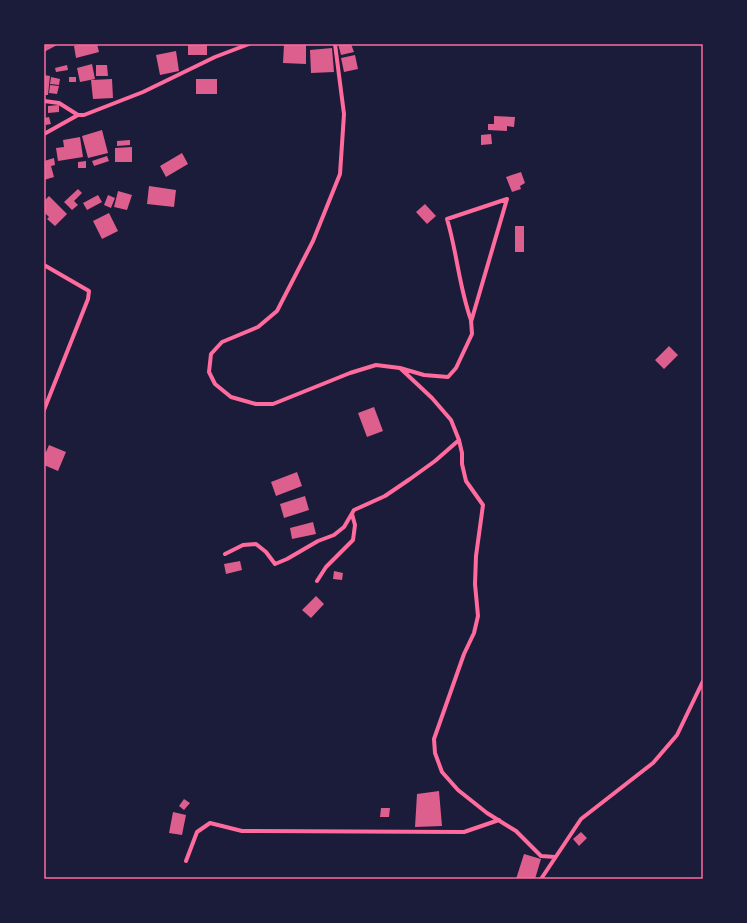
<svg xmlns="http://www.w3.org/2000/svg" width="747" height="923" font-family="'PT Sans Narrow',sans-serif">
  <rect width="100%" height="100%" fill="#1b1b3a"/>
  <path fill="#dd5f8e" d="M 44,44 L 59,44 L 44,52 Z
    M 83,44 L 97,44 L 99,52 L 76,58 L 74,46 Z
    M 188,44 L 207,44 L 207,55 L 188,55 Z
    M 284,44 L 306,44 L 306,64 L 283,63 Z
    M 338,44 L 351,44 L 354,52 L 341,55 Z
    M 332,48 L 334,72 L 311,73 L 310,50 Z
    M 176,51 L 179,71 L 160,75 L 156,55 Z
    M 355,55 L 358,69 L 344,72 L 341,58 Z
    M 92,64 L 95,79 L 80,82 L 77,68 Z
    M 67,65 L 68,70 L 56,72 L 55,68 Z
    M 96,65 L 107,65 L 108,76 L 96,76 Z
    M 44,75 L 50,76 L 48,95 L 44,95 Z
    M 51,77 L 60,79 L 59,85 L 50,84 Z
    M 69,77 L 76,77 L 76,82 L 69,82 Z
    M 112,79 L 113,98 L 93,99 L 91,80 Z
    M 196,79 L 217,79 L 217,94 L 196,94 Z
    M 50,85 L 59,86 L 57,94 L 49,93 Z
    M 59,105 L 59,112 L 48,113 L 48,106 Z
    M 494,116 L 515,117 L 514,127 L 507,126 L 507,131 L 488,130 L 488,124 L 494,124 Z
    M 49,117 L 51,124 L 46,125 L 44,118 Z
    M 102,130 L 108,153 L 88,158 L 82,136 Z
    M 491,134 L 492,144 L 481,145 L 481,135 Z
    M 80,137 L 83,157 L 58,161 L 56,148 L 64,147 L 63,140 Z
    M 130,140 L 130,145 L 117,146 L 117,141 Z
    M 132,147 L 132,162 L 115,162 L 115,148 Z
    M 182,153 L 188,164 L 166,177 L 160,166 Z
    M 107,156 L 109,161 L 94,166 L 92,161 Z
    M 54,158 L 55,165 L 51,166 L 54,177 L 44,180 L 44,161 Z
    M 86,161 L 86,168 L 78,168 L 78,162 Z
    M 521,172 L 525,183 L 520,186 L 521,189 L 512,192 L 506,177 Z
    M 149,186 L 176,190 L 174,207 L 147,204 Z
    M 78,189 L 82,193 L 74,201 L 78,205 L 72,210 L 64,202 Z
    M 118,191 L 132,195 L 127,210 L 114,207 Z
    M 98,195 L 102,202 L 87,210 L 83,203 Z
    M 108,195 L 115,198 L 111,208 L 104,205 Z
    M 49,196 L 67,214 L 55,226 L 47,219 L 49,217 L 44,212 L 44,201 Z
    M 425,204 L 436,216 L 427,224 L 416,212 Z
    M 109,213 L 118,231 L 102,239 L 93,221 Z
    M 515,226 L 524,226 L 524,252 L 515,252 Z
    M 669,346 L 678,355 L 664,369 L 655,360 Z
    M 374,407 L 383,431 L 367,437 L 358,413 Z
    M 49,445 L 66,452 L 58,471 L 44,465 L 44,451 L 46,452 Z
    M 297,472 L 302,486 L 276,496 L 271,482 Z
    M 305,496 L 309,510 L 284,518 L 280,504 Z
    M 313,522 L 316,534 L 292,539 L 290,528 Z
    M 240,561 L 242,570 L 226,574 L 224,564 Z
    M 334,571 L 343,573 L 342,580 L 333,579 Z
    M 316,596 L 324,604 L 311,618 L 302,610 Z
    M 439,791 L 442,826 L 415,827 L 417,794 Z
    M 184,799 L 190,803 L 184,810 L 179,806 Z
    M 381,808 L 390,808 L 389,817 L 380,817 Z
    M 173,812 L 186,815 L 182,835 L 169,833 Z
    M 581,832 L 587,838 L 579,846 L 573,839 Z
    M 524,854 L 541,859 L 535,879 L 516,879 Z"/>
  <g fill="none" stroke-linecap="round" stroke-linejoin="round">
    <path stroke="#ff6b9d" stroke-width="4" d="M 335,44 L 344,114 L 340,174 L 313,241 L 277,311 L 258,327 L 222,342 L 211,354 L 209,372 L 215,384 L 231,397 L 256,404 L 273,404 L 350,373 L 376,365 L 400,368 L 432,398 L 451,420 L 459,440 L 462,453 L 462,464 L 466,481 L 483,505 L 476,556 L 475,584 L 478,616 L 474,633 L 464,654 L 434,739 L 435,753 L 442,772 L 458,790 L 487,813 L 516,831 L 541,856 L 555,857
      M 44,101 L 59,103 L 78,115
      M 44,134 L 78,115 L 84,115 L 143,92 L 215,57 L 249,44
      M 44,265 L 89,291 L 88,299 L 44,410
      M 400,368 L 424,375 L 448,377 L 456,368 L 472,334 L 471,320 C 459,287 457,252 447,219 L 507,199 L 471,322
      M 225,554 L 243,545 L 256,544 L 266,552 L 275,564 L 287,559 L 318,541 L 334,535 L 344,527 L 354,510 L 385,496 L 410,479 L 435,461 L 459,440
      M 317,581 L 326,567 L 353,540 L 355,525 L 352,514
      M 186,861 L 197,832 L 210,823 L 242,831 L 464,832 L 499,820
      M 541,879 L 581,819 L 653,763 L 677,735 L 703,681"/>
  </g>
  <rect width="747" height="923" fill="none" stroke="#1b1b3a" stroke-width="90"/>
  <rect x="45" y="45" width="657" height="833" fill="none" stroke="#ff6b9d" stroke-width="1.5"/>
</svg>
